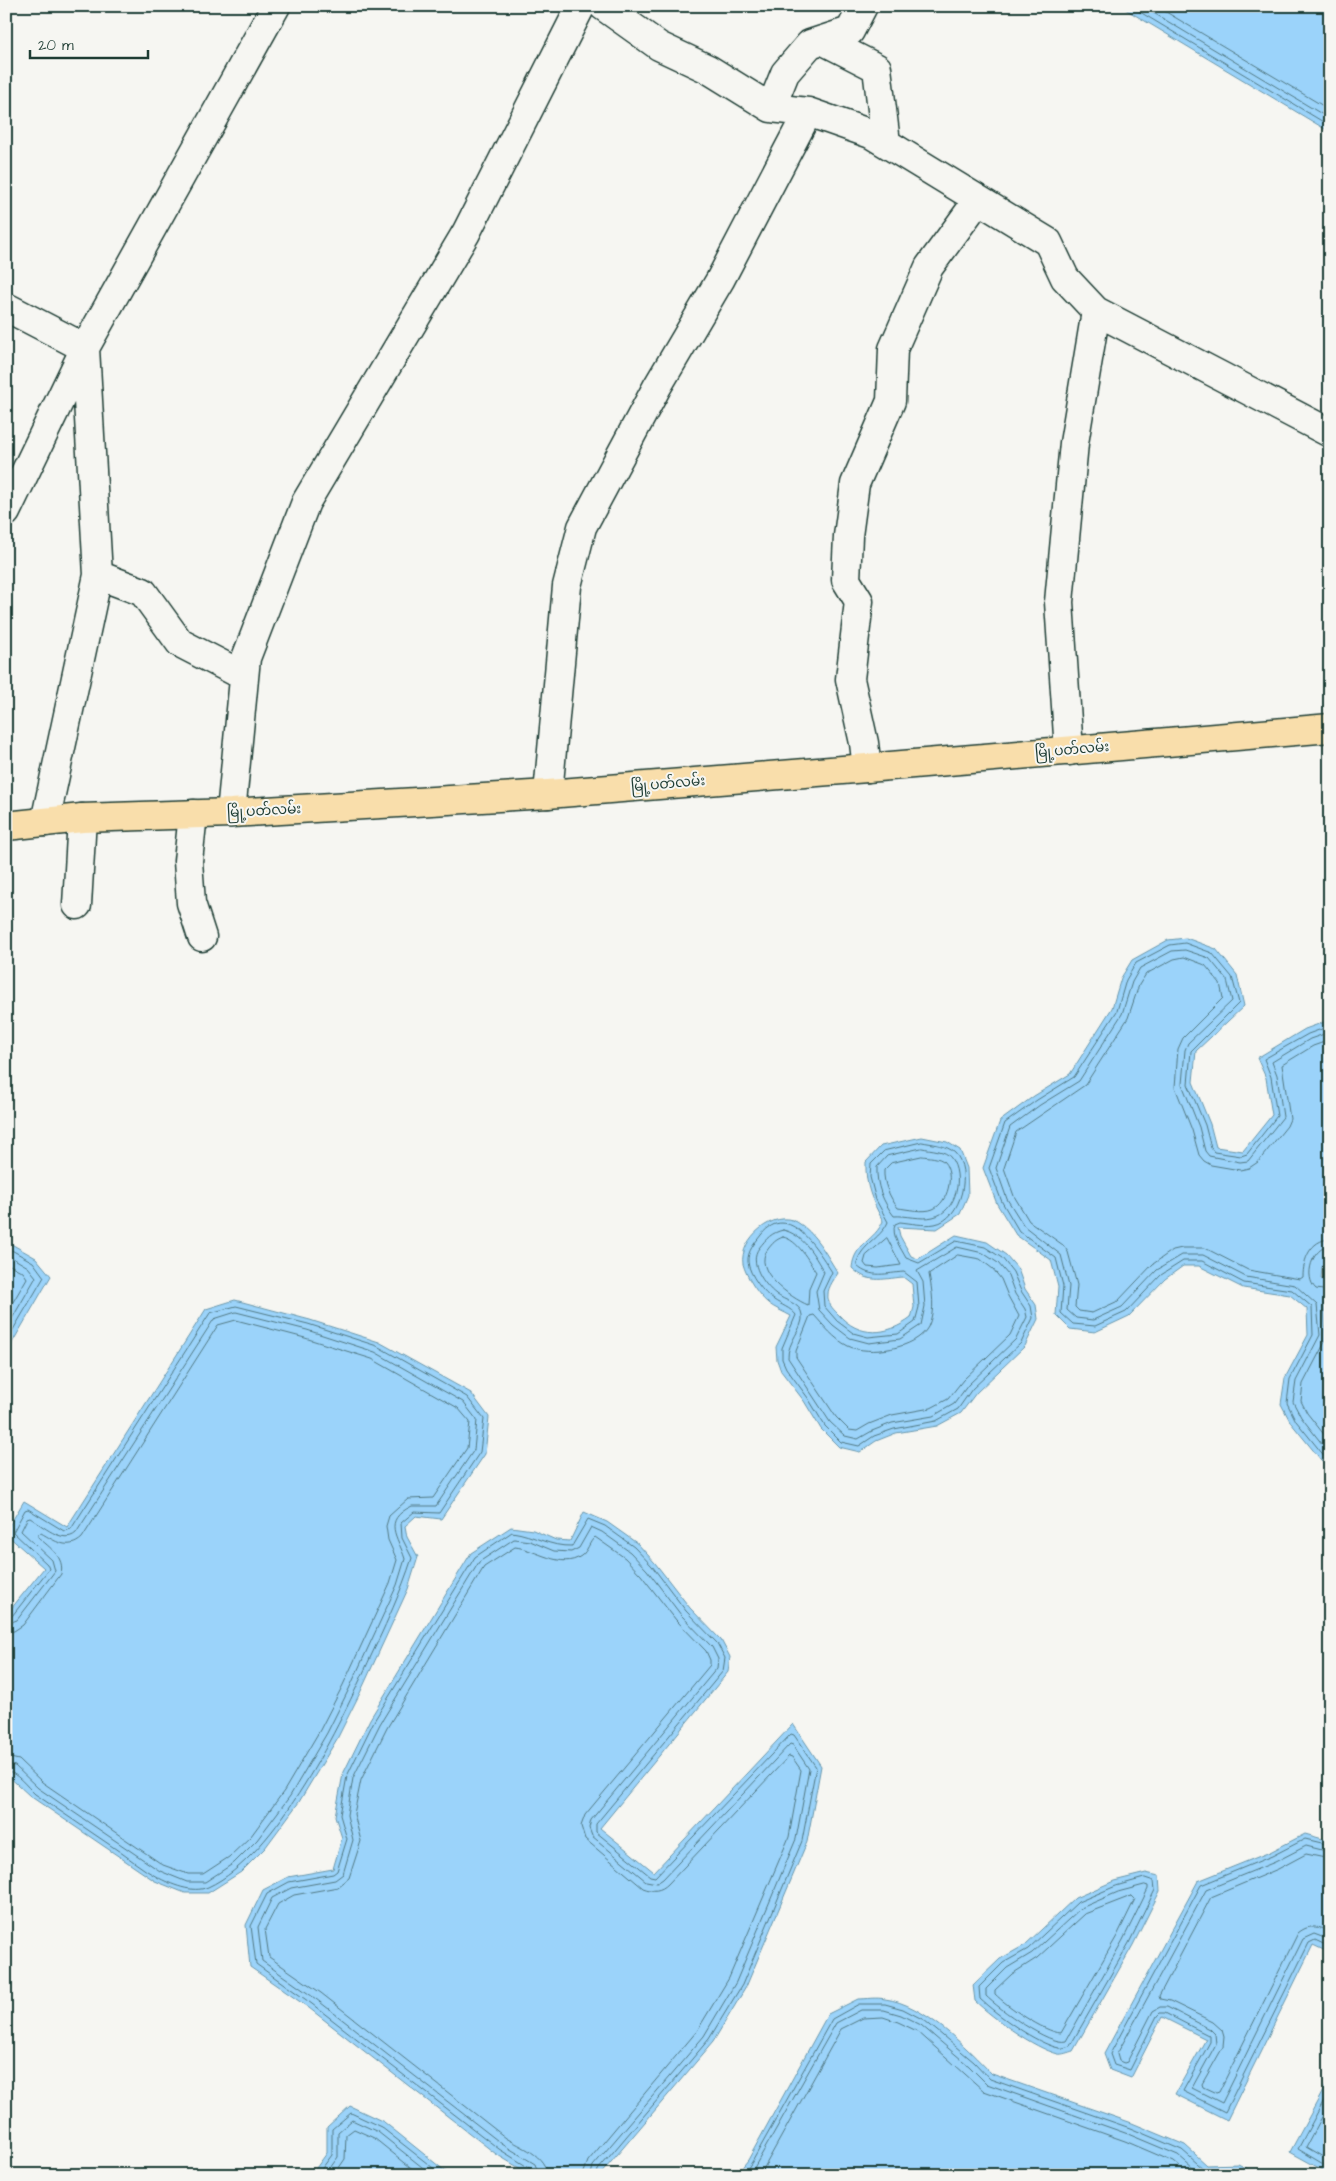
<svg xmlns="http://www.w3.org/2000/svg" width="1336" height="2181" font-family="'Architects Daughter','Noto Sans Myanmar',sans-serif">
  <rect width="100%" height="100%" fill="#f6f6f2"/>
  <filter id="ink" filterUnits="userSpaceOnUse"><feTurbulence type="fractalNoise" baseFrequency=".02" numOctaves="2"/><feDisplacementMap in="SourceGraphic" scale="10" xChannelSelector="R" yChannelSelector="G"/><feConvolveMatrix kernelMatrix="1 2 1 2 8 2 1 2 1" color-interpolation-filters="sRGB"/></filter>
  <g filter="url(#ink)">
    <path fill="#9bd3fa" stroke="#6997ab" d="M 1120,6 L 1330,6 L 1330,132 Z
      M 1186,938 L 1216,949 L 1237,975 L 1244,1006 L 1196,1051 L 1193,1082 L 1210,1124 L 1216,1147 L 1243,1151 L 1272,1115 L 1266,1078 L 1257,1058 L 1305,1029 L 1330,1020 L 1330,1254 L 1322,1267 L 1321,1279 L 1330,1280 L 1330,1471 L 1291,1423 L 1281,1404 L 1285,1378 L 1308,1335 L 1307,1309 L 1290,1295 L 1243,1288 L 1199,1266 L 1183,1266 L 1165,1279 L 1129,1316 L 1095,1332 L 1070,1329 L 1056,1315 L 1058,1287 L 1051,1260 L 1016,1235 L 997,1204 L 983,1168 L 1000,1121 L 1034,1096 L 1070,1074 L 1112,1008 L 1121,978 L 1132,960 L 1168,940 Z
      M 922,1137 L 947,1142 L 960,1150 L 967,1168 L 968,1195 L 960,1214 L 937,1229 L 898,1227 L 900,1236 L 911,1256 L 918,1259 L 956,1235 L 987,1242 L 1006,1255 L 1018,1269 L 1025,1289 L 1036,1305 L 1038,1319 L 1025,1346 L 976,1393 L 961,1413 L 937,1426 L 896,1433 L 876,1441 L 860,1452 L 839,1447 L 821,1429 L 804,1401 L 781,1371 L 777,1360 L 776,1347 L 791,1316 C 784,1312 774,1308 768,1303 C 758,1295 746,1276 743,1264 C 739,1239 774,1209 797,1222 C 815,1232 827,1256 838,1273 C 835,1278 828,1287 828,1294 C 827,1303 832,1308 838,1314 C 859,1338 887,1336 911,1318 L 914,1307 L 912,1284 L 903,1277 C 881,1279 869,1284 852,1268 C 854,1243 875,1241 883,1221 C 872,1201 865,1185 866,1162 L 881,1146 Z
      M 6,1241 L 36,1258 L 51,1276 L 12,1343 L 6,1380 Z
      M 235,1300 L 310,1320 L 379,1342 L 471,1393 L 489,1417 L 485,1454 L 441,1519 L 416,1516 L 405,1526 L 407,1537 L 418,1557 L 408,1589 L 360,1693 L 337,1739 L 299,1802 L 265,1848 L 241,1872 L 208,1893 L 185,1893 L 155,1881 L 30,1796 L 6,1774 L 6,1615 L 44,1568 L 6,1534 L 6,1531 L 24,1501 L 67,1527 L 206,1309 Z
      M 584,1512 L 607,1522 L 638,1544 L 655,1563 L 690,1608 L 721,1640 L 730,1657 L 728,1672 L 600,1828 L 654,1872 L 793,1724 L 821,1766 L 807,1842 L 746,1987 L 713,2042 L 600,2175 L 531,2175 L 496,2154 L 309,2008 L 250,1967 L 246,1925 L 263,1890 L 288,1877 L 333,1869 L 342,1838 L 335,1816 L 343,1774 L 370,1719 L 471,1553 L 511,1527 L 533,1530 L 556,1540 L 570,1541 Z
      M 1305,1834 L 1330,1841 L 1330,1953 L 1313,1945 L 1227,2120 L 1175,2094 L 1206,2039 L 1162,2017 L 1131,2078 L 1110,2070 L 1104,2054 L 1198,1881 L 1270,1852 Z
      M 1146,1873 L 1159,1876 L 1160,1891 L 1133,1945 L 1073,2051 C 1069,2052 1062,2055 1058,2054 C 1034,2048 993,2018 975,2001 L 973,1985 L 1000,1959 L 1025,1945 L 1075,1898 L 1114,1881 Z
      M 858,1999 C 867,1999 877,1997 885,1999 C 924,2004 966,2047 992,2074 L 1132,2123 L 1185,2145 L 1207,2165 L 1238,2164 L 1260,2175 L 736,2175 L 748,2160 L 828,2014 Z
      M 1330,2078 L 1330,2174 L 1290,2152 Z
      M 350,2106 L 384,2122 L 450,2175 L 311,2175 L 327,2153 L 327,2127 Z"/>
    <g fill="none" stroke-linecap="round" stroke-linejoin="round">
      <path stroke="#517983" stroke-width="1" d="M 1130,6 L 1330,126
        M 1142,6 L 1330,119
        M 1156,6 L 1330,110
        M 1330,1026 L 1308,1034 L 1264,1059 L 1271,1077 L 1277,1116 L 1247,1154 L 1241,1156 L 1214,1152 L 1211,1148 L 1205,1125 L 1188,1084 L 1191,1051 L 1239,1003 L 1232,977 L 1212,953 L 1185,943 L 1170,945 L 1136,963 L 1126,980 L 1117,1011 L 1074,1077 L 1037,1100 L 1005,1123 L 989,1168 L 1002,1202 L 1019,1231 L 1056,1258 L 1063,1286 L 1061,1313 L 1073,1324 L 1095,1326 L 1126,1312 L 1161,1275 L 1183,1261 L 1202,1261 L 1244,1283 L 1292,1290 L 1312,1307 L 1313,1335 L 1290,1379 L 1287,1403 L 1296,1421 L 1330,1463
        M 1330,1032 L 1310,1039 L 1272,1062 L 1277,1075 L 1283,1117 L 1248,1161 L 1240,1162 L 1209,1156 L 1205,1151 L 1199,1127 L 1182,1084 L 1185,1050 L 1188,1043 L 1232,1001 L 1227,980 L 1209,958 L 1185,950 L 1172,951 L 1140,968 L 1132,982 L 1122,1014 L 1079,1081 L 1040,1105 L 1010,1127 L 996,1168 L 1007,1199 L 1024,1226 L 1061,1255 L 1069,1286 L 1067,1310 L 1076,1318 L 1093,1320 L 1122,1307 L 1157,1270 L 1182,1255 L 1203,1255 L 1246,1277 L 1295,1285 L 1317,1305 L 1320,1335 L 1296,1381 L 1293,1402 L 1301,1417 L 1330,1454
        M 1330,1040 L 1313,1046 L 1282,1065 L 1290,1119 L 1287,1126 L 1258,1162 L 1249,1168 L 1240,1170 L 1211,1165 L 1204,1161 L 1199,1155 L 1192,1130 L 1175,1087 L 1178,1049 L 1183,1038 L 1223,998 L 1220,983 L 1205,965 L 1184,957 L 1174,959 L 1146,974 L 1139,985 L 1128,1018 L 1085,1085 L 1016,1132 L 1004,1168 L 1014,1196 L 1029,1221 L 1063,1245 L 1068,1252 L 1077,1285 L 1075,1307 L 1079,1311 L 1092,1313 L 1118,1301 L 1153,1264 L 1173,1250 L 1182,1248 L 1205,1248 L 1248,1270 L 1300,1279 L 1303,1277 C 1303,1260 1310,1240 1330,1239
        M 922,1142 C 932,1144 947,1145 955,1153 C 972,1170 962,1219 935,1224 C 924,1226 910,1223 900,1222 L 895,1224 C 891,1236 901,1248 906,1258 L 919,1263 L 956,1241 L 985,1247 L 1002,1258 L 1013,1272 L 1021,1291 L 1031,1306 L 1033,1318 L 1021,1343 L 972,1389 L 958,1409 L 936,1421 L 894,1429 L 874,1436 L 859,1446 L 841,1442 L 825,1426 L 808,1398 L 786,1368 L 782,1359 L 782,1348 L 796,1315 C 791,1308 781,1305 774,1300 C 764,1294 749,1274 748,1262 C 747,1251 755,1243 761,1235 C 789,1200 818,1251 832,1272 L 823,1291 L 824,1306 L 837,1321 L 853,1333 L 868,1337 L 898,1334 L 915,1322 L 919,1307 L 917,1282 L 904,1272 C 887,1273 871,1279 857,1266 C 857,1247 881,1239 888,1222 L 876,1200 L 870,1177 L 871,1164 L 884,1151 Z
        M 922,1148 C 931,1150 946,1150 951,1158 C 964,1176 957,1212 933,1217 C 921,1220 906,1215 894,1216 C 883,1202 876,1185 877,1167 L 887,1156 Z
        M 922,1156 C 928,1157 940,1157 944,1162 C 955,1175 948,1203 933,1209 C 924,1213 907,1209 898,1208 C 890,1198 883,1183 884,1170 L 891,1163 Z
        M 783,1230 C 803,1234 814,1255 824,1272 L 816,1291 L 819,1310 L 833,1325 L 850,1338 L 869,1343 L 900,1339 L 921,1325 L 925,1306 L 923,1282 L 917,1271 L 957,1247 L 983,1253 L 998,1263 L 1008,1275 L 1015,1294 L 1025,1309 L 1027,1317 L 1016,1339 L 968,1385 L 954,1404 L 933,1416 L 892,1423 L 872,1431 L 858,1439 L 845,1436 L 830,1422 L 788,1358 C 787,1342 804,1328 802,1315 C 801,1303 784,1301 776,1294 C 764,1285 748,1262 759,1248 C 767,1238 771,1233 783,1230 Z
        M 783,1237 C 798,1240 808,1260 816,1272 L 809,1288 L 808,1305 C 791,1298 751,1270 768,1249 C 773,1243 775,1240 783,1237 Z
        M 887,1238 L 901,1265 L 878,1268 L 867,1267 L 864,1263 L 866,1256 Z
        M 1330,1246 C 1312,1247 1303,1277 1316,1289 L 1330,1291
        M 6,1247 L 33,1262 L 44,1277 L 7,1340 L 6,1346
        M 6,1254 L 28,1267 L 36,1277 L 6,1329
        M 958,1255 L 980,1259 L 993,1269 L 1001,1279 L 1008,1296 L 1019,1316 L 1010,1335 L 963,1380 L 948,1399 L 931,1408 L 892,1415 L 869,1424 L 857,1431 L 849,1430 L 836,1417 L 796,1357 L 796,1351 L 810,1316 L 814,1315 C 824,1326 834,1339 848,1346 C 869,1356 916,1349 928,1327 C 936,1310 932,1291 929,1274 Z
        M 6,1263 L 23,1272 L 27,1278 L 6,1314
        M 1330,1299 L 1324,1301 L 1326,1340 L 1303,1384 L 1301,1401 L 1307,1413 L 1330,1442
        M 6,1618 L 12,1616 L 49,1569 L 47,1564 L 13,1532 L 25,1510 L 28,1509 L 64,1531 L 71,1529 L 210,1313 L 236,1306 L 308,1324 L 377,1346 L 467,1397 L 484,1419 L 480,1452 L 439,1513 L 414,1512 L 401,1523 L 402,1538 L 412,1558 C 401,1592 386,1624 371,1656 C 340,1724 278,1855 208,1887 C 193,1894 170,1884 157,1877 C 142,1869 128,1857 113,1847 C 87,1829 61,1812 35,1794 C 27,1787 17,1772 6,1771
        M 6,1624 L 17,1620 L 55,1571 L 52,1560 L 21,1531 L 27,1519 L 30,1518 C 42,1525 63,1545 76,1533 L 214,1319 L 236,1312 L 307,1330 L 375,1352 L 463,1402 L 477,1420 L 474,1450 L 436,1506 L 412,1506 C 381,1521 398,1536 405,1559 L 397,1585 L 349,1689 L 327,1733 L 290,1796 L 257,1840 L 234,1863 L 205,1882 L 187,1882 L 160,1871 L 38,1788 L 15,1766 L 6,1764
        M 6,1632 L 14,1631 L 23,1625 L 61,1574 C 65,1557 50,1548 38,1537 L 38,1534 L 41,1533 C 55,1541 68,1551 82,1538 L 218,1325 L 236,1320 L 305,1338 L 372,1359 L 458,1408 L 470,1422 L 467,1448 L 433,1498 L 408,1499 L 389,1516 L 386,1526 L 388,1540 L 397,1560 L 390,1583 L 343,1685 L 320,1730 L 284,1791 L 251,1836 L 229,1857 L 203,1874 L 188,1874 L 163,1865 L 42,1782 L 19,1760 L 6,1757
        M 1330,1845 L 1305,1839 L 1272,1856 L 1201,1885 L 1110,2054 L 1114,2065 L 1130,2070 L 1157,2016 L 1160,2013 L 1165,2013 L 1210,2036 L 1210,2042 L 1183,2091 L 1225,2112 L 1309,1943 L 1315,1940 L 1330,1947
        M 1330,1852 L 1306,1846 L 1275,1862 L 1206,1890 L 1117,2054 L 1119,2061 L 1124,2063 L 1127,2062 L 1153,2011 L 1160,2007 L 1167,2007 L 1210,2029 L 1215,2034 L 1216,2044 L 1192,2088 L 1222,2103 L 1303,1939 L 1314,1934 L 1330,1940
        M 1330,1859 L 1306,1854 L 1278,1869 L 1211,1897 L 1159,1996 L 1160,1999 L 1170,2001 L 1213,2022 L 1222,2030 L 1224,2037 L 1223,2047 L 1202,2084 L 1203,2087 L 1216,2093 L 1219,2092 L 1298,1933 C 1309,1924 1318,1926 1330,1932
        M 1145,1878 L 1154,1881 L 1155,1890 L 1129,1943 L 1070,2046 C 1066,2047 1062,2049 1059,2048 C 1037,2044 996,2014 980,1999 L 979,1987 L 1003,1963 L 1028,1949 L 1078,1902 L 1116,1886 Z
        M 1145,1885 L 1148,1886 L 1148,1889 L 1123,1940 L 1066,2041 C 1050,2046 998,2008 986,1996 L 986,1989 L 1007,1968 L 1032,1953 L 1081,1908 L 1118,1892 Z
        M 1132,1896 L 1135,1899 L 1117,1936 L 1061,2033 C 1044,2032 1007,2006 995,1994 L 995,1990 L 1012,1974 L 1037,1958 L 1085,1914 Z
        M 1330,2089 L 1298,2149 L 1330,2168
        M 1330,2102 L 1306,2147 L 1330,2161
        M 317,2175 L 332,2155 L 332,2129 L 351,2113 L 381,2127 L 442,2175
        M 325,2175 L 338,2157 L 338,2132 L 352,2120 L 378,2132 L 432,2175
        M 334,2175 L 345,2159 L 346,2135 L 354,2129 L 374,2138 L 420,2175
        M 533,2175 L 531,2169 L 499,2149 L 312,2004 L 256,1964 L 251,1926 L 267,1894 L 289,1882 L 333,1874 L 337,1871 L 347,1839 L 340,1815 L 347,1776 L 374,1721 L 475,1557 L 512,1532 C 534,1535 550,1547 572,1546 L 588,1519 L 605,1526 L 634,1547 L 652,1566 L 686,1611 L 717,1643 L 725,1658 L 723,1671 L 596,1824 L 596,1832 L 650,1876 L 655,1877 L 791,1734 L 794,1735 L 816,1767 L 802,1841 L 742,1985 L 709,2039 L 598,2170 L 597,2175
        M 539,2175 L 535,2164 L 502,2144 L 316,1999 L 262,1961 L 258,1927 L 272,1898 L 291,1888 L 335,1880 L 343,1874 L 353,1840 L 347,1815 L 353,1778 L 380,1724 L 479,1562 L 514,1539 L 530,1541 L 554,1551 L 571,1552 L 579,1548 L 591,1527 L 602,1532 L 630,1552 L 647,1570 L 681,1615 L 712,1647 L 718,1659 L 717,1668 L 591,1820 L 589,1828 L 592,1836 L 646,1881 L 657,1883 L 663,1879 L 790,1744 L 793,1745 L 809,1769 L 796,1839 L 736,1982 L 704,2036 L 593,2166 L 591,2175
        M 547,2175 C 546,2155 521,2147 506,2138 L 321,1993 L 269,1957 L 265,1929 L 278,1904 L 294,1895 L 338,1887 L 349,1878 L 361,1841 L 354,1814 L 361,1780 L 387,1728 L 484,1567 L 515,1547 C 535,1549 562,1570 581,1556 C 588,1551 589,1542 595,1537 L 625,1558 L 641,1575 L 676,1620 L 706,1651 L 710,1660 L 710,1665 L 585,1815 L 581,1826 L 585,1839 L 643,1888 C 653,1892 661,1891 668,1884 L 789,1756 L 792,1757 L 801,1770 L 789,1837 L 729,1978 L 697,2031 L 588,2161 L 583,2175
        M 743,2175 L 752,2162 L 832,2019 L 859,2004 L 885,2004 L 903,2009 L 924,2020 L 974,2062 L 990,2079 L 1130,2128 L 1182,2150 L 1205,2170 L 1237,2169 L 1248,2175
        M 750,2175 L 836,2023 L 861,2010 L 884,2010 L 901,2015 L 921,2025 L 969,2066 L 987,2084 L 1128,2134 L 1178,2155 L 1201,2175
        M 760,2175 L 841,2029 L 863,2018 L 883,2017 L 898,2022 L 917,2031 L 984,2091 L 1125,2141 L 1174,2162 L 1189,2175"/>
      <defs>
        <path id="minor" d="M 603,6 L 659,46 L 708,69 L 771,108 L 808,112 L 871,134 L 1048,242 L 1065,278 L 1096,311 L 1330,433
          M 822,40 L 877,68 L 886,143
          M 771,108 L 785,73 L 810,44 L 850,31 L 863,6
          M 6,307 L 85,348 L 6,512
          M 98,575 L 143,592 L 180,643 L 244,676
          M 1069,751 L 1059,602 L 1074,443 L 1096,311
          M 867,768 L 864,743 L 850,679 L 859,601 L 846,580 L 848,536 L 855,484 L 891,401 L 893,349 L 929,267 L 978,200
          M 548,794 L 567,586 L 582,527 L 657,387 L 720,280 L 808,112
          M 231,813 L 246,658 L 306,502 L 466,233 L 581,6
          M 193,814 L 188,861 L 191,903 L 202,937
          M 45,822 L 98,575 L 85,348 L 276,6
          M 77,905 L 82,818"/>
        <path id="major" d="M 6,826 L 82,818 L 231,813 L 548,794 L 867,768 L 1330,728"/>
      </defs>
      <use href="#minor" stroke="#1f3d34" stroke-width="31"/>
      <use href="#major" stroke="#1f3d34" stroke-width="31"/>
      <use href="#minor" stroke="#f6f6f2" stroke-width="28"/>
      <use href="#major" stroke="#f9deab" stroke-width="28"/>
    </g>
  </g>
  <g text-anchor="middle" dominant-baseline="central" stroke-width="4" stroke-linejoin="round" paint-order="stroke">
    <g font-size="14" fill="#1f3d34" stroke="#f6f6f2">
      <text transform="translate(1072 750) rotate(-5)">မြို့ပတ်လမ်း</text>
      <text transform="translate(668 784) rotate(-5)">မြို့ပတ်လမ်း</text>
      <text transform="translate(264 811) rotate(-3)">မြို့ပတ်လမ်း</text>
    </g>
  </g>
  <rect width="1336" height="2181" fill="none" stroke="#f6f6f2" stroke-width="25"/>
  <rect x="12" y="12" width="1311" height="2156" fill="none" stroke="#1f3d34" stroke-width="2" filter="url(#ink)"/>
  <path d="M30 50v8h118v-8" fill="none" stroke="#1f3d34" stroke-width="2.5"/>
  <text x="38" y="50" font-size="15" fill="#1f3d34" stroke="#f6f6f2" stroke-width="4" paint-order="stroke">20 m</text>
</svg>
